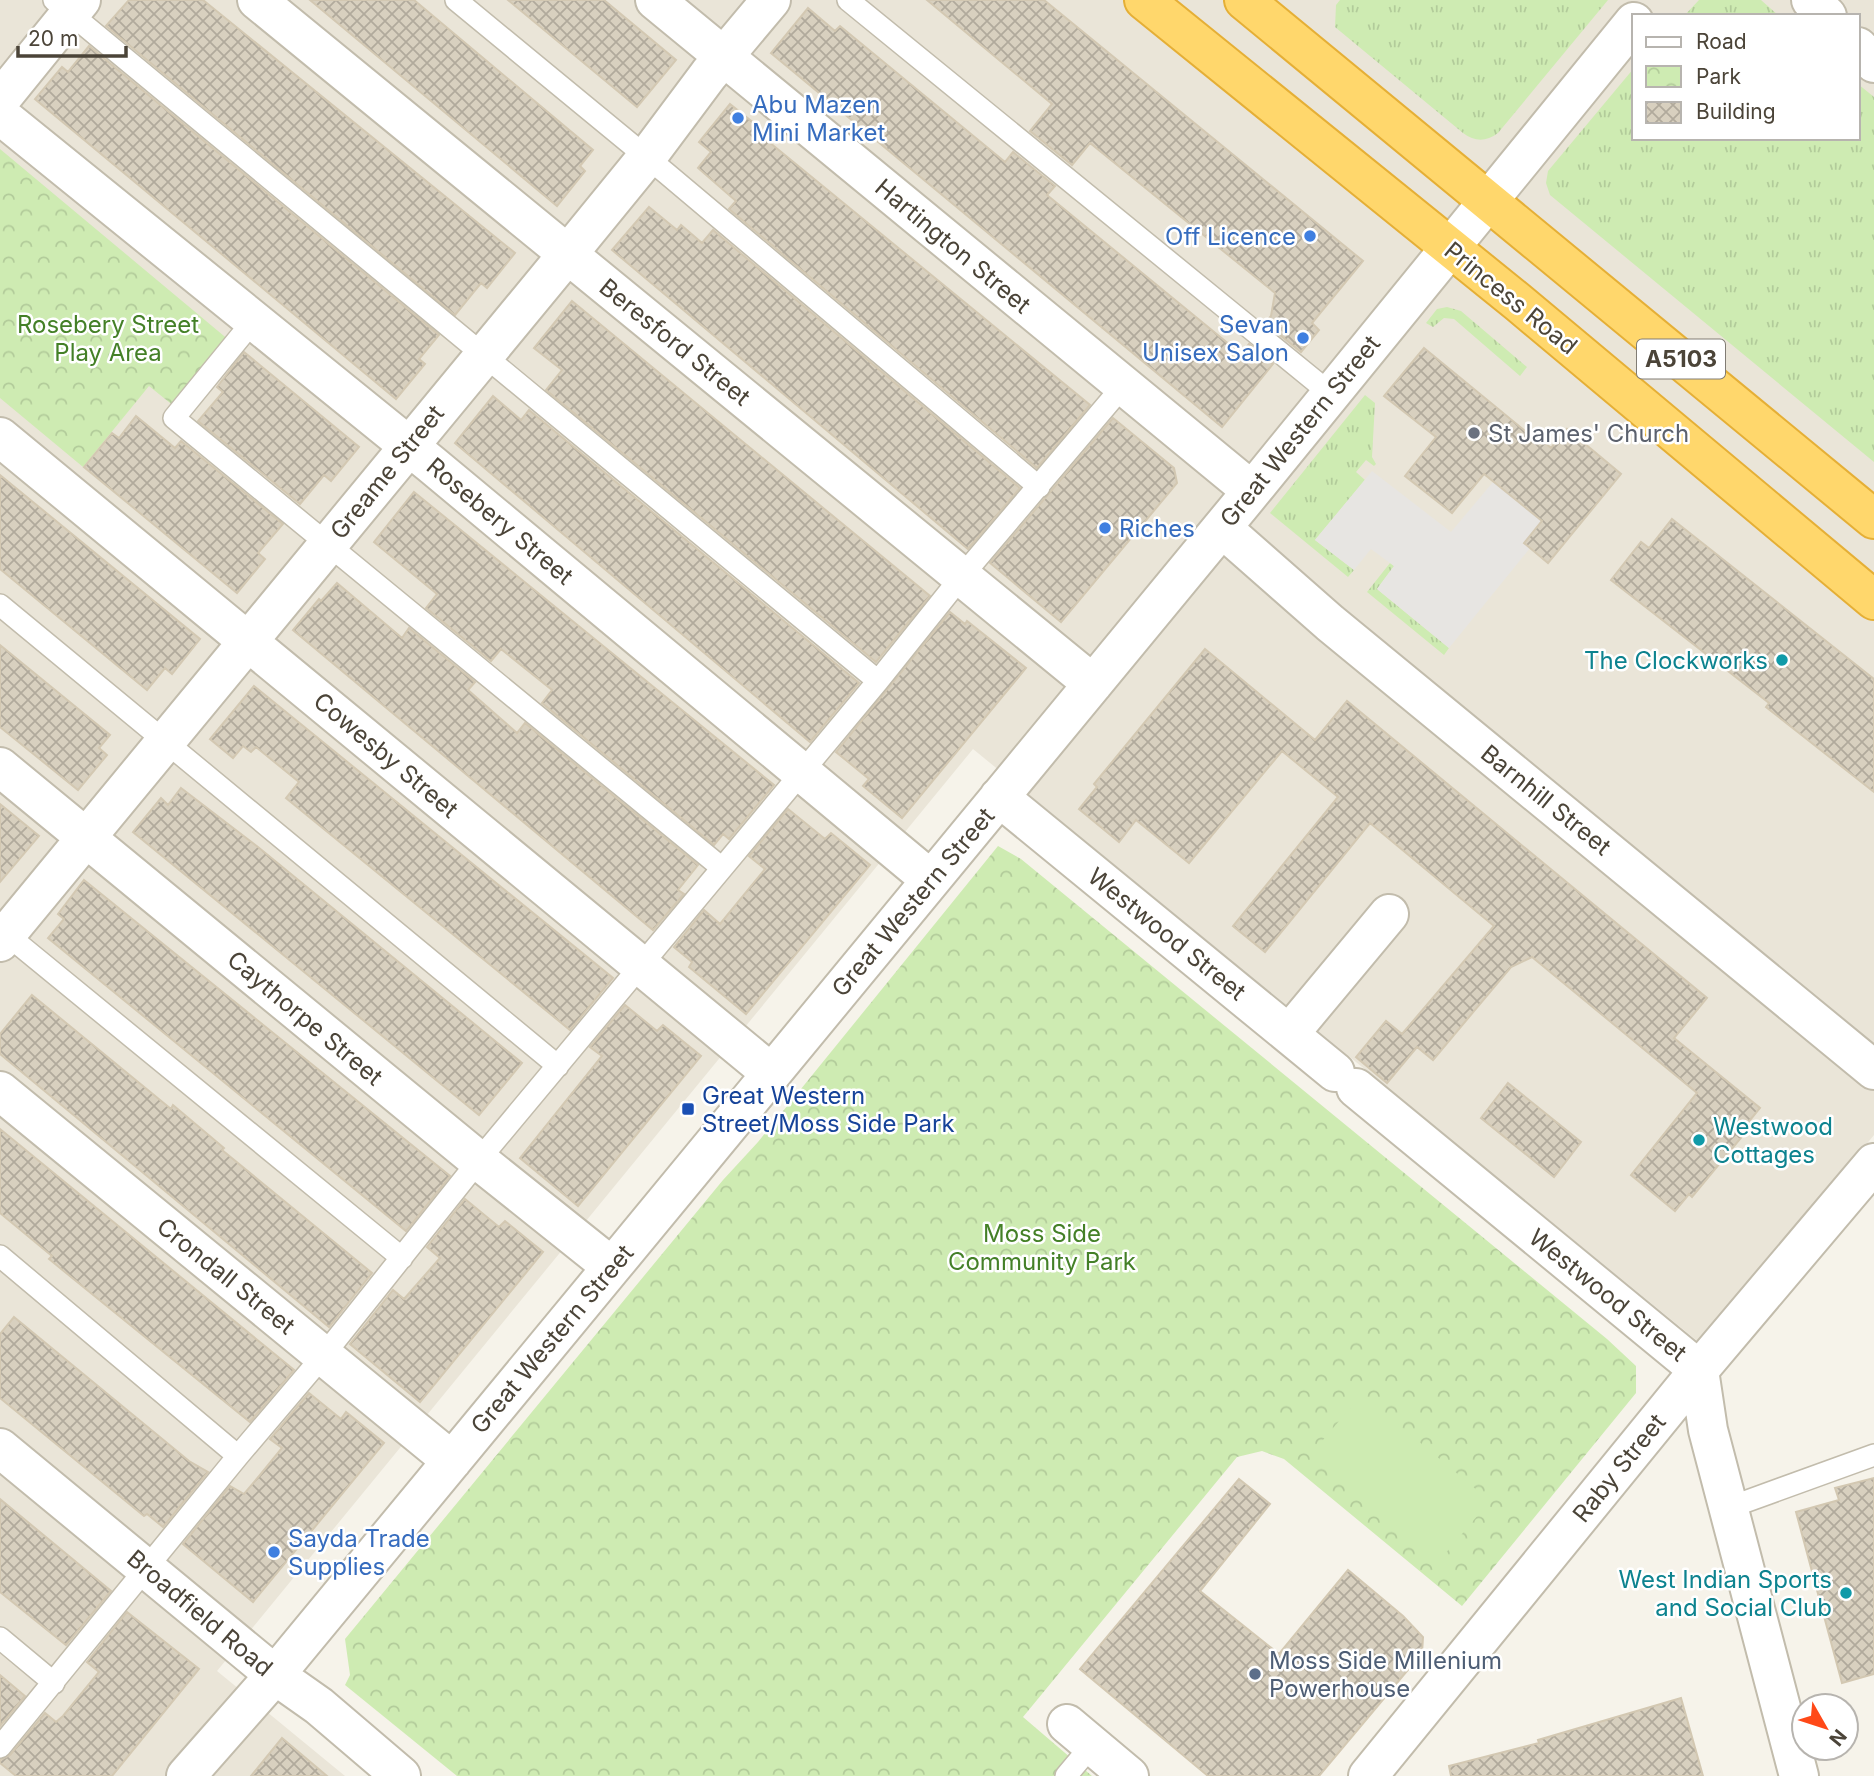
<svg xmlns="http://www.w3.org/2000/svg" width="1874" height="1776" font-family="Inter,sans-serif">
  <defs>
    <pattern id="grass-tufts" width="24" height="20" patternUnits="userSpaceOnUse" patternTransform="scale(1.75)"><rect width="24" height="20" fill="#ceebb2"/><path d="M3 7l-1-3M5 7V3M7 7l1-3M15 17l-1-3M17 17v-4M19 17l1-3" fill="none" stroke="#b2cb9a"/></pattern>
    <pattern id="park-crowns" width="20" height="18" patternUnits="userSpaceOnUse" patternTransform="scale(1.75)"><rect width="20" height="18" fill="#ceebb2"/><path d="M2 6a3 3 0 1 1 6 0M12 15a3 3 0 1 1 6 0" fill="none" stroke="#b2cb9a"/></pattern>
    <pattern id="building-cross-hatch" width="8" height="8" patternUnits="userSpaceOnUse" patternTransform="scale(1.75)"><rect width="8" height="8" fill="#d8d0bf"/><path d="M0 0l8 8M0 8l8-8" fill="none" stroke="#b1aa9c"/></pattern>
  </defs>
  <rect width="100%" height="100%" fill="#f6f3ea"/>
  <path fill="#eae5d8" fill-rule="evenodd" d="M 0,0 L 1874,0 L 1874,1135 L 1701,1344 L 973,749 L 217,1671 L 345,1776 L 0,1776 ZM 1634,16 L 1858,16 L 1858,138 L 1634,138 Z"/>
  <path fill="url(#grass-tufts)" d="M 1340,0 L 1608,0 L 1498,133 C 1486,142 1475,142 1463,133 L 1335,27 L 1336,5 Z
    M 1699,0 L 1761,0 L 1779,16 L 1684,16 Z
    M 1634,68 L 1634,138 L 1858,138 L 1858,84 L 1874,97 L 1874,462 L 1550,195 L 1546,183 L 1548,171 Z
    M 1447,307 L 1461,311 L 1527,367 L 1520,376 L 1454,319 L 1444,318 L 1433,327 L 1426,323 L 1437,309 Z
    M 1365,395 L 1375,403 L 1372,457 L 1376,464 L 1374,466 L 1366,460 L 1356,472 L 1365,480 L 1315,540 L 1354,570 L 1348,577 L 1270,513 Z
    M 1390,563 L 1394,566 L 1377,589 L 1449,648 L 1444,655 L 1367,592 Z"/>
  <path fill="url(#park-crowns)" d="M 0,149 L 230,341 L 175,407 L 149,386 L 83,467 L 0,398 Z
    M 998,846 L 1021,859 L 1607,1339 L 1636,1366 L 1636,1393 L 1462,1606 L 1284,1459 L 1262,1451 L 1237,1457 L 1023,1717 L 1092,1776 L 457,1776 L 345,1685 L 350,1675 L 345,1639 L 723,1180 L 758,1142 Z"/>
  <path fill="#ceebb2" d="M 1362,1394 L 1490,1501 L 1439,1561 L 1311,1454 Z"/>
  <path fill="#e7e5e2" d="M 1372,471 L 1451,532 L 1493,482 L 1542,521 L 1524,543 L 1530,548 L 1449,648 L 1377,589 L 1394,566 L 1371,549 L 1354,570 L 1315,540 Z"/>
  <path fill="url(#building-cross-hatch)" stroke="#d3c8b2" stroke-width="2" d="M 129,0 L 203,0 L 515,253 L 487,288 L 481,283 L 455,315 L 106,26 Z
    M 310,0 L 414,0 L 593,150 L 580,166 L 585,171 L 557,206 Z
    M 508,0 L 604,0 L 676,60 L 637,107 Z
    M 927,0 L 1044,0 L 1363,261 L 1312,323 L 1319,330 L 1301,352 L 1265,323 L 1271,316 L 1275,293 L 1090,143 L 1072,165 L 1030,131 L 1052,104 Z
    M 808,8 L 835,31 L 840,26 L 1005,162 L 1013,152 L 1055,186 L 1047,195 L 1241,354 L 1249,344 L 1273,364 L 1222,427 L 771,53 Z
    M 89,46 L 439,335 L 419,359 L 425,364 L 396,399 L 35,99 L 62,67 L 68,72 Z
    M 730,104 L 755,124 L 752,128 L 1090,405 L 1037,468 L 729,209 L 736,201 L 698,168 L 711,152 L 699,142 Z
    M 649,207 L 677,230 L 681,225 L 702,243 L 713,230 L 1020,488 L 968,549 L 612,250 Z
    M 572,301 L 930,596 L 876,662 L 546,390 L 562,370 L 534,348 Z
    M 1424,348 L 1541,444 L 1543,441 L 1551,448 L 1567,429 L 1621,474 L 1548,563 L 1524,543 L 1542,521 L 1484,474 L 1452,513 L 1405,476 L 1436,437 L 1384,396 Z
    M 244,352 L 359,447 L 331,481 L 324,475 L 300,504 L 198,421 L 223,392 L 217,387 Z
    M 493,396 L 521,420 L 529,410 L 859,683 L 810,742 L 455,443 Z
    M 136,416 L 175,448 L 181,441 L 283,524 L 258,553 L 265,559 L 237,593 L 84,467 L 112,433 L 119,438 Z
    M 1113,418 L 1174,468 L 1177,483 L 1061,622 L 990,563 Z
    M 0,475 L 200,639 L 172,674 L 165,668 L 147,690 L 0,569 Z
    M 414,492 L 774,785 L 729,839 L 723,834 L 714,845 L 542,703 L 552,690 L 501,649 L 491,661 L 426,608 L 437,594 L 374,542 Z
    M 1672,519 L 1874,679 L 1874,792 L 1766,707 L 1769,703 L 1611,580 L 1641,542 L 1649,548 Z
    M 337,583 L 402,638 L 409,628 L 475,682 L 468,690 L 517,733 L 525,723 L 698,865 L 678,890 L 684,894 L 653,930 L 293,630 L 319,599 L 321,601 Z
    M 950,612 L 965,624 L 967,621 L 1026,668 L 902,818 L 863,786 L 869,779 L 836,752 Z
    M 0,645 L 110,735 L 99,748 L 107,755 L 78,790 L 0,727 Z
    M 1205,649 L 1315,740 L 1347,701 L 1707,998 L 1674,1038 L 1760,1108 L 1746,1125 L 1749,1128 L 1692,1197 L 1689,1194 L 1675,1211 L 1631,1175 L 1697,1093 L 1532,957 L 1511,967 L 1433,1060 L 1417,1047 L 1387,1083 L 1356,1057 L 1386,1021 L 1402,1034 L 1494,926 L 1370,823 L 1265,952 L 1233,926 L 1338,797 L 1282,751 L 1189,863 L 1136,820 L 1119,842 L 1079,809 L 1097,787 L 1094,784 Z
    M 254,686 L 613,978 L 570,1030 L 286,798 L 299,782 L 256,747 L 251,752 L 243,746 L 233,758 L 210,739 Z
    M 181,788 L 258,847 L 522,1063 L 479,1115 L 133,832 L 161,798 L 168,805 Z
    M 0,804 L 39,836 L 0,882 Z
    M 788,809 L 825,839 L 831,833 L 870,865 L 746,1014 L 689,967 L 692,962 L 674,947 L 704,910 L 720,924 L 765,869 L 749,856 Z
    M 84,880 L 450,1176 L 406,1231 L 48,938 L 64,919 L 58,914 Z
    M 32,995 L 171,1109 L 173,1105 L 224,1148 L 222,1150 L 372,1273 L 329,1327 L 0,1054 L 0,1034 Z
    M 625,1005 L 657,1031 L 663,1025 L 701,1056 L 578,1206 L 520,1158 L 602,1056 L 590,1047 Z
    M 1508,1083 L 1581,1142 L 1554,1177 L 1481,1118 Z
    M 0,1129 L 294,1370 L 250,1422 L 60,1268 L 49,1259 L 52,1256 L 0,1213 Z
    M 465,1199 L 499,1227 L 505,1221 L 543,1252 L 420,1402 L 350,1344 L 393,1290 L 404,1299 L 440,1258 L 427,1247 Z
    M 14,1317 L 189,1461 L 208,1472 L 163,1527 L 147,1514 L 144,1516 L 0,1398 L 0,1334 Z
    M 309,1393 L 341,1419 L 346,1412 L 384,1443 L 253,1602 L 183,1544 L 230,1486 L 244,1494 L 260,1475 L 282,1448 L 270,1439 Z
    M 1874,1478 L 1874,1674 L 1842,1683 L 1796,1512 L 1839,1500 L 1835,1488 Z
    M 1239,1479 L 1270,1504 L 1200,1591 L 1279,1654 L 1348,1570 L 1403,1616 L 1423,1637 L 1422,1653 L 1319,1776 L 1208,1776 L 1080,1669 Z
    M 0,1499 L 111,1591 L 66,1645 L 0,1592 Z
    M 127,1612 L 199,1669 L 112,1776 L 16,1776 L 0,1763 L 0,1760 L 10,1755 L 45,1713 L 56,1722 L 63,1716 L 99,1672 L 87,1662 Z
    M 0,1675 L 25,1696 L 0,1726 Z
    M 1681,1698 L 1703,1776 L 1451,1776 L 1449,1766 L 1539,1743 L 1538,1740 Z
    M 282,1738 L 327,1776 L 251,1776 Z"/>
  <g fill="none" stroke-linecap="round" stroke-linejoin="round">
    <defs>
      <path id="lane" d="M 54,0 L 878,681
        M 456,0 L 666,173 L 1039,487
        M 848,0 L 1331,394
        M 254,320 L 174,418 L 722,868
        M 0,605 L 558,1066
        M 0,929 L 402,1258
        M 0,1256 L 238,1456
        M 1728,1508 L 1874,1455
        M 0,1638 L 54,1683
        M 0,1747 L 238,1456 L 323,1356 L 488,1149 L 878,681 L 962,576 L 1123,386
        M 1066,1776 L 1092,1745"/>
      <path id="street" d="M 257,0 L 1093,684
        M 655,0 L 1252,491
        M 1811,0 L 1827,16
        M 1858,47 L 1874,63
        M 0,100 L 81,0
        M 0,115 L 431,464 L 931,880
        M 0,437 L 771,1073
        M 1222,528 L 1330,623 L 1874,1070
        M 0,767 L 478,1160 L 612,1267
        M 999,797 L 1335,1072
        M 0,942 L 567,255 L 647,157 L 709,74 L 771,0
        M 1289,1034 L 1389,914
        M 1356,1088 L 1699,1370 L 1708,1430 L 1799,1776
        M 0,1091 L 452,1461
        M 0,1448 L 275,1675 L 319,1706 L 401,1776
        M 1067,1724 L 1129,1776
        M 186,1776 L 275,1675 L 612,1267 L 1252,491 L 1634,22
        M 1368,1776 L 1699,1370 L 1874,1163"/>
      <path id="highway" d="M 1144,0 L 1519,303 L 1874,600
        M 1244,0 L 1874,519"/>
    </defs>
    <use href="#lane" stroke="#c2bcac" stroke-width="24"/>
    <use href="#street" stroke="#c2bcac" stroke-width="42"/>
    <use href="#highway" stroke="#e5af36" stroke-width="42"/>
    <use href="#lane" stroke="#fff" stroke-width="21"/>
    <use href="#street" stroke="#fff" stroke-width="38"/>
    <use href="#highway" stroke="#ffd76c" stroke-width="38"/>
  </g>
  <g fill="#3f7fe0" stroke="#fff" stroke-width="2.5">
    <circle cx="738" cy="118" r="7"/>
    <circle cx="1310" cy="236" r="7"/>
    <circle cx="1303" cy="338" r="7"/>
    <circle cx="1105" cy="528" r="7"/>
    <circle cx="274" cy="1552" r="7"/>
  </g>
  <circle fill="#6b7280" stroke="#fff" stroke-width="2.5" cx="1474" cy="433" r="7"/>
  <g fill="#0f9aa8" stroke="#fff" stroke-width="2.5">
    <circle cx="1782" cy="660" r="7"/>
    <circle cx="1699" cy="1140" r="7"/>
    <circle cx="1846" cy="1593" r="7"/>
  </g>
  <rect fill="#1a4fb4" stroke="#fff" stroke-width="2.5" x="681" y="1102" width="14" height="14" rx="3.5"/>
  <circle fill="#5c6f8a" stroke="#fff" stroke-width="2.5" cx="1255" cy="1674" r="7"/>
  <g text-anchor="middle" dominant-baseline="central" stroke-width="5" stroke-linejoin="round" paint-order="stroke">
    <rect fill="#fff" stroke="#817c74" stroke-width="2" x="1637" y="339.5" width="88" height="39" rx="5"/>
    <g font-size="23" font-weight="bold" fill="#4b4438">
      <text x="1681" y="359">A5103</text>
    </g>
    <g font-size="24" fill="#366cbe" stroke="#fff" text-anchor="start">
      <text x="752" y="104">Abu Mazen<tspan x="752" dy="28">Mini Market</tspan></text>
      <text x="1296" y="236" text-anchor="end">Off Licence</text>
      <text x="1289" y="324" text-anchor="end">Sevan<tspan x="1289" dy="28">Unisex Salon</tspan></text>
      <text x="1119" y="528">Riches</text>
      <text x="288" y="1538">Sayda Trade<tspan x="288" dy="28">Supplies</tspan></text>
    </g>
    <g font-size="24" fill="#4b4438" stroke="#fff">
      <text transform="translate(953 246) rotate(40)">Hartington Street</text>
      <text transform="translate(1511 298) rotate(39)">Princess Road</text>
      <text transform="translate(675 342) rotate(39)">Beresford Street</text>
      <text transform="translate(1300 431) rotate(-51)">Great Western Street</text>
      <text transform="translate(387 472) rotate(-51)">Greame Street</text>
      <text transform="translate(500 521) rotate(40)">Rosebery Street</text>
      <text transform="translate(386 755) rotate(40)">Cowesby Street</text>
      <text transform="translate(1546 800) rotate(39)">Barnhill Street</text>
      <text transform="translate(913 902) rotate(-50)">Great Western Street</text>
      <text transform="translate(1167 934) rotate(39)">Westwood Street</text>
      <text transform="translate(305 1018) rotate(40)">Caythorpe Street</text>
      <text transform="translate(226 1276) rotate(39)">Crondall Street</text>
      <text transform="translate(1608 1295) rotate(39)">Westwood Street</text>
      <text transform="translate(552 1339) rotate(-50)">Great Western Street</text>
      <text transform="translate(1619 1468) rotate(-51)">Raby Street</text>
      <text transform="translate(200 1613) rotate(40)">Broadfield Road</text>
    </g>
    <g font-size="24" fill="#448027" stroke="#fff">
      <text x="108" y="324">Rosebery Street<tspan x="108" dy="28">Play Area</tspan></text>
      <text x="1042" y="1233">Moss Side<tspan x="1042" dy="28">Community Park</tspan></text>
    </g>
    <g font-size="24" fill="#5b616d" stroke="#fff" text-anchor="start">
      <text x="1488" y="433">St James' Church</text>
    </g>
    <g font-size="24" fill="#0d838f" stroke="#fff" text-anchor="end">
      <text x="1768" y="660">The Clockworks</text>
      <text x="1713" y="1126" text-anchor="start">Westwood<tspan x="1713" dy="28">Cottages</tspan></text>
      <text x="1832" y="1579">West Indian Sports<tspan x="1832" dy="28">and Social Club</tspan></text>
    </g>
    <g font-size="24" fill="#164399" stroke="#fff" text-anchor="start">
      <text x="702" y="1095">Great Western<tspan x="702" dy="28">Street/Moss Side Park</tspan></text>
    </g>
    <g font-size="24" fill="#4e5e75" stroke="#fff" text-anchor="start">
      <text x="1269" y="1660">Moss Side Millenium<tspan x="1269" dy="28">Powerhouse</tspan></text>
    </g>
  </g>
  <rect x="1632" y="14" width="228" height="126" fill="#ffffff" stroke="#b7b4af" stroke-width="2"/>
  <rect x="1646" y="37" width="35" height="10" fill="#ffffff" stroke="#b7b4af" stroke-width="2"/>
  <text x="1696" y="49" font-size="21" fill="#4b4438">Road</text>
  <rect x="1646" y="66" width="35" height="21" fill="url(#park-crowns)" stroke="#b7b4af" stroke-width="2"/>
  <text x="1696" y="84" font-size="21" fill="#4b4438">Park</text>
  <rect x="1646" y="102" width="35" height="21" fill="url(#building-cross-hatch)" stroke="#b7b4af" stroke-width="2"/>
  <text x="1696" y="119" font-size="21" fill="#4b4438">Building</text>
  <g transform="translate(1825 1727) rotate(129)"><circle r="33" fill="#ffffff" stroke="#b7b4af" stroke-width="2"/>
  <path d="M0-5L12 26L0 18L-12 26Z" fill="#ff4918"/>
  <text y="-10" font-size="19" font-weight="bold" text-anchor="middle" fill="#4b4438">N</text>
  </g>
  <path d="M18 46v10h108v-10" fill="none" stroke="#4b4438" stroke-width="3.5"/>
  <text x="28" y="46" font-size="21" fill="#4b4438" stroke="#ffffff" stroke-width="5" paint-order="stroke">20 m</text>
</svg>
